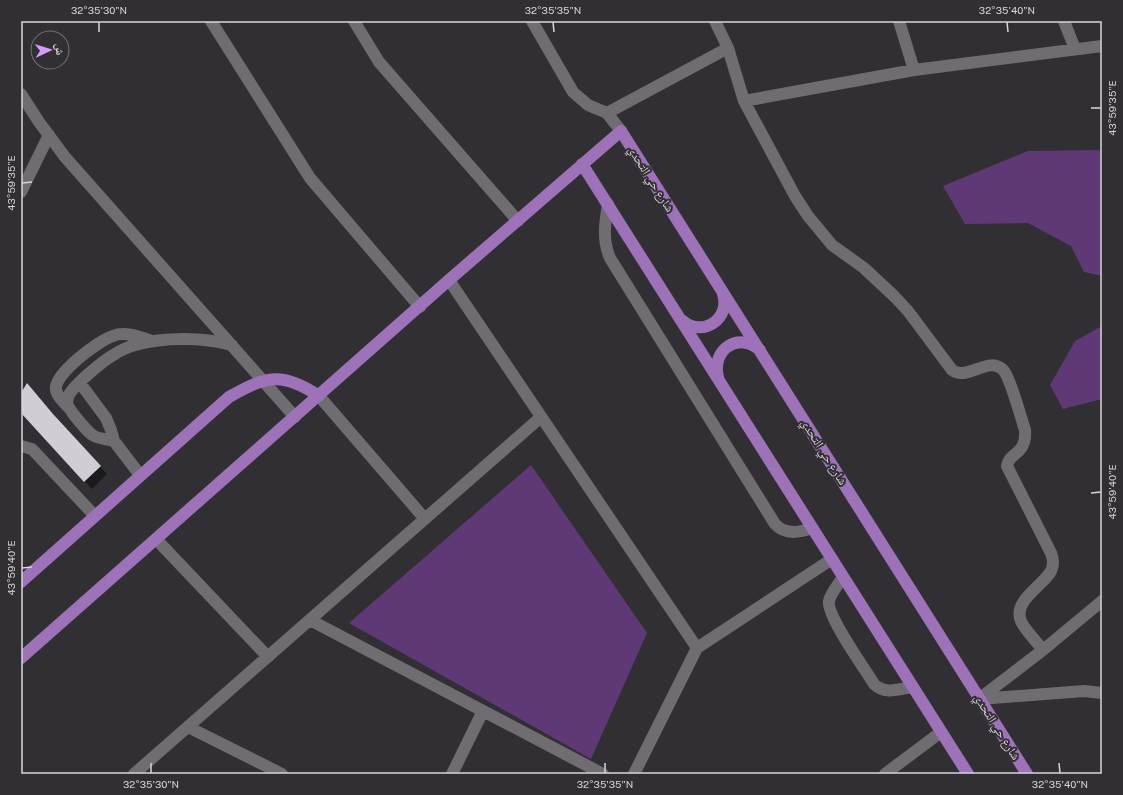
<svg xmlns="http://www.w3.org/2000/svg" width="1123" height="795" font-family="'Public Sans','Noto Naskh Arabic',sans-serif">
  <rect width="100%" height="100%" fill="#322f34"/>
  <path fill="#5f3975" d="M 1102,150 L 1102,276 L 1084,272 L 1071,246 L 1028,223 L 965,224 L 943,186 L 1028,151 Z
    M 1102,326 L 1102,399 L 1063,409 L 1050,385 L 1075,341 Z
    M 531,465 L 647,633 L 591,759 L 349,623 Z"/>
  <path fill="#0007" d="M 21,395 L 60,423 L 107,474 L 92,489 L 21,412 Z"/>
  <path fill="#d1cdd4" d="M 27,383 L 53,414 L 101,466 L 84,482 L 21,413 L 21,393 Z"/>
  <g fill="none" stroke-linecap="round" stroke-linejoin="round">
    <path stroke="#706d72" stroke-width="12" d="M 211,21 L 310,178 L 420,307
      M 354,21 L 379,62 L 518,221
      M 532,21 L 573,92 L 588,105 L 607,113 L 621,131
      M 715,21 L 728,48 L 744,101 L 795,196 L 808,216 L 832,245 L 864,268 L 894,296 L 908,311 L 952,370 C 968,382 989,354 1004,371 C 1011,380 1021,418 1025,430 C 1027,455 1009,452 1007,466 L 1051,553 C 1053,558 1054,565 1051,571 C 1044,585 1012,601 1021,621 C 1024,629 1037,642 1043,650
      M 899,21 L 914,70
      M 1064,21 L 1075,49
      M 21,94 L 39,122 L 65,157 L 295,417
      M 744,101 L 914,70 L 1102,46
      M 607,113 L 728,48
      M 21,192 L 49,135
      M 608,204 C 605,223 602,239 610,258 L 775,524 C 785,535 799,533 812,528
      M 449,280 L 697,648
      M 80,383 L 106,418 L 111,430 L 114,441 L 140,475
      M 319,396 L 425,519
      M 70,409 C 65,403 56,396 56,389 C 54,374 99,340 113,336 C 125,331 140,337 152,341
      M 114,441 C 107,439 100,439 94,436 C 88,433 68,409 67,403 C 67,402 68,397 68,397 C 72,386 104,360 115,354 C 121,350 128,347 135,345 C 164,337 203,337 232,345
      M 21,446 L 32,449 L 95,516
      M 156,539 L 268,657
      M 843,577 C 839,584 831,592 829,601 C 826,615 865,669 874,684 C 885,695 899,689 913,687
      M 310,620 L 603,774
      M 979,699 L 1043,650 L 1102,601
      M 979,699 L 1084,691 L 1102,693
      M 188,727 L 282,774
      M 134,774 L 541,417
      M 452,774 L 483,711
      M 634,774 L 697,648 L 832,559
      M 885,774 L 941,732"/>
    <path stroke="#9e72b9" stroke-width="12" d="M 582,164 L 968,774
      M 683,321 C 703,338 731,318 723,294
      M 718,377 C 711,350 738,331 760,350
      M 21,582 L 229,397 C 266,376 282,371 319,396
      M 21,658 L 449,280 L 621,131 L 1027,774"/>
  </g>
  <path fill="none" stroke="#d8d6da" stroke-width="1.5" d="M 99,22 L 99,32M 553,22 L 554,32M 1007,22 L 1008,32M 1091,108 L 1101,108M 22,183 L 32,182M 1091,493 L 1101,492M 22,568 L 32,567M 151,763 L 151,773M 605,763 L 605,773M 1059,763 L 1060,773"/>
  <g text-anchor="middle" dominant-baseline="central" stroke-width="4" stroke-linejoin="round" paint-order="stroke">
    <g font-size="12" fill="#d8d6da" stroke="#322f34">
      <text transform="translate(651 179) rotate(58)">شارع حي التحدي</text>
      <text transform="translate(824 452) rotate(58)">شارع حي التحدي</text>
      <text transform="translate(997 727) rotate(58)">شارع حي التحدي</text>
    </g>
  </g>
  <rect width="1123" height="795" fill="none" stroke="#322f34" stroke-width="44"/>
  <g transform="translate(50 50) rotate(86)"><circle r="19" fill="#322f34" stroke="#747276"/>
  <path d="M0-3L7 15L0 10L-7 15Z" fill="#d69bfa"/>
  <text y="-6" font-size="11" font-weight="bold" text-anchor="middle" fill="#d8d6da">ش</text>
  </g>
  <rect x="22" y="22" width="1079" height="751" fill="none" stroke="#d8d6da" stroke-width="1.5"/>
  <g font-size="10" text-anchor="middle" fill="#d8d6da">
    <text x="99" y="14">32°35'30"N</text>
    <text x="553" y="14">32°35'35"N</text>
    <text x="1007" y="14">32°35'40"N</text>
    <text transform="translate(1112 108) rotate(-90)" y="4">43°59'35"E</text>
    <text transform="translate(11 183) rotate(-90)" y="4">43°59'35"E</text>
    <text transform="translate(1112 492) rotate(-90)" y="4">43°59'40"E</text>
    <text transform="translate(11 568) rotate(-90)" y="4">43°59'40"E</text>
    <text x="151" y="788">32°35'30"N</text>
    <text x="605" y="788">32°35'35"N</text>
    <text x="1060" y="788">32°35'40"N</text>
  </g>
</svg>
